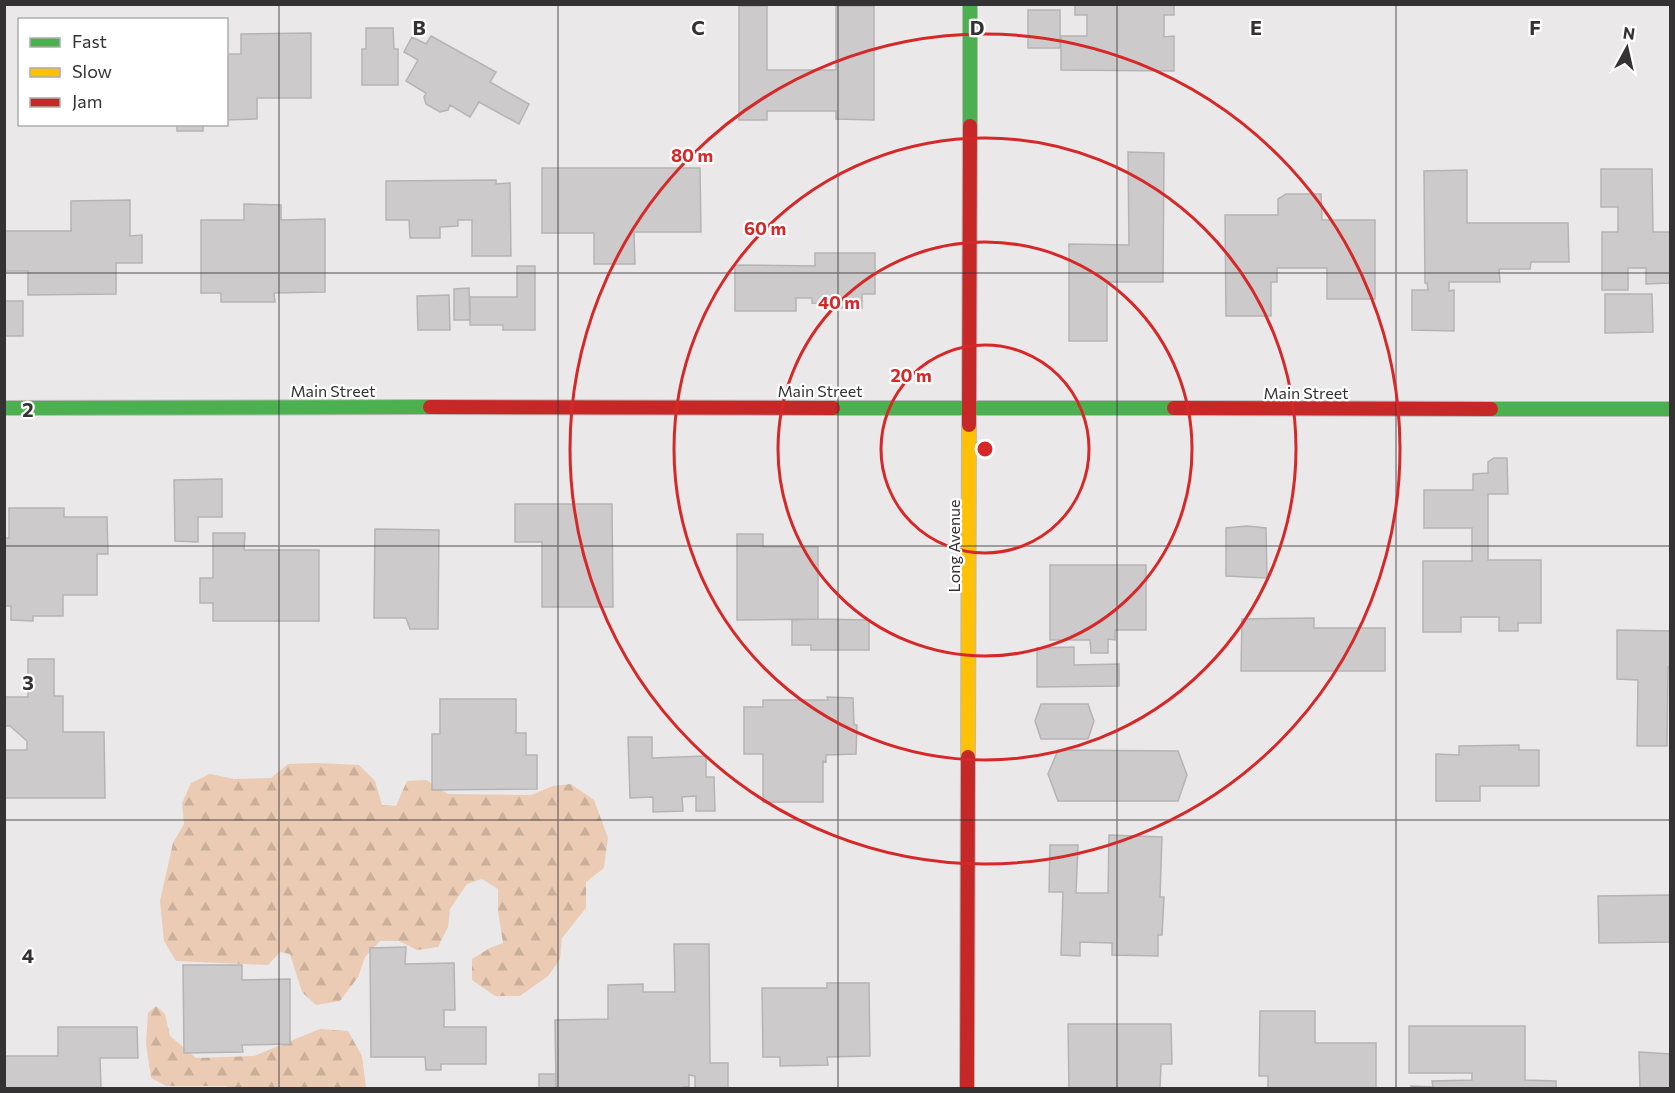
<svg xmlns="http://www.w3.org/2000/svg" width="1675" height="1093" font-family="Commissioner,sans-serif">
  <defs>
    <pattern id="forest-firs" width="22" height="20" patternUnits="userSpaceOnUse" patternTransform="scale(1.5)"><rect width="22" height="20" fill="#ebcbb3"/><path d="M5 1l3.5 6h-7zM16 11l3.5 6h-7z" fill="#caaf9a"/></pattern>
  </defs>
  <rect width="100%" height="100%" fill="#eae8e9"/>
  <path fill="url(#forest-firs)" d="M 317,763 L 359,765 L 375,781 L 382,805 L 396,806 L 407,781 L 426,780 L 448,794 L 531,795 L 553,786 L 571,784 L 594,800 L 608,838 L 604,868 L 586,882 L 586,908 L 562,938 L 560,959 L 548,976 L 520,996 L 495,996 L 472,980 L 472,959 L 490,948 L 503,943 L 498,911 L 498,889 L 482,879 L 467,884 L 450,909 L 448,927 L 438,947 L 417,950 L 399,941 L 380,941 L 365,957 L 358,977 L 340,1001 L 316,1005 L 302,992 L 290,954 L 280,952 L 268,965 L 176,961 L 164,941 L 160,901 L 173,843 L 184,824 L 182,803 L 191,783 L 210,774 L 234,779 L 271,778 L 288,764 Z
    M 156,1006 L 165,1014 L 170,1036 L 196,1058 L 254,1056 L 320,1029 L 348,1031 L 362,1056 L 366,1088 L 227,1088 L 227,1086 L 166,1086 L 151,1078 L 146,1044 L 148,1013 Z"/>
  <path fill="#cccacb" stroke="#b5b4b5" stroke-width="1.5" d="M 1075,4 L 1174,4 L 1174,15 L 1164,15 L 1164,37 L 1174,36 L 1174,71 L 1061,70 L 1061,36 L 1087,36 L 1087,15 L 1075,15 Z
    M 739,6 L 767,6 L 767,70 L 836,70 L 836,6 L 874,6 L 874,120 L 836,119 L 836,111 L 767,111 L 767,120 L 739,120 Z
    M 1028,10 L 1060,10 L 1060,48 L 1028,48 Z
    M 366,28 L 393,28 L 394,49 L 398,49 L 398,85 L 362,85 L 362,49 L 366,49 Z
    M 311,33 L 311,98 L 257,98 L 257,119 L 226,120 L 226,54 L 241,54 L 241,34 Z
    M 431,36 L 496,72 L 490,82 L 529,104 L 519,124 L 479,102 L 470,117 L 450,105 L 448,110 L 440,112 L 426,104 L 424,97 L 426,93 L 406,81 L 418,60 L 404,52 L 412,37 L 426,44 Z
    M 177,124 L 203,124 L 203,131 L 177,131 Z
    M 1128,152 L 1164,153 L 1163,282 L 1107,282 L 1107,341 L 1069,341 L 1069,244 L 1129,245 Z
    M 542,168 L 700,168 L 701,232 L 634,232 L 635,264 L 594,264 L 594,233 L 542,233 Z
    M 1601,169 L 1652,169 L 1653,232 L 1670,232 L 1670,283 L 1646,284 L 1646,268 L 1628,268 L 1628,290 L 1602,290 L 1602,232 L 1618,232 L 1618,207 L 1601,207 Z
    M 1467,170 L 1467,223 L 1568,223 L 1569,262 L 1531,262 L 1530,269 L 1499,269 L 1500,282 L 1449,282 L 1449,291 L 1454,290 L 1454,331 L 1412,330 L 1412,290 L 1428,290 L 1427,283 L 1425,283 L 1424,171 Z
    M 496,180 L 496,184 L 510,183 L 511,256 L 472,256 L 472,220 L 458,220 L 458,226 L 440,227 L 440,238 L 410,238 L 409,220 L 386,220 L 386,181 Z
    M 1286,194 L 1321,194 L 1322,220 L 1375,220 L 1375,299 L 1327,299 L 1327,268 L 1277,268 L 1277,282 L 1271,282 L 1271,316 L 1226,316 L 1225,215 L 1278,215 L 1278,199 Z
    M 130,200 L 130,236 L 142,235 L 142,263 L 116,263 L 116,294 L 28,295 L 28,271 L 4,271 L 4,231 L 71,231 L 71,201 Z
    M 244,204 L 281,205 L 281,220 L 325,219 L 325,292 L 274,293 L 275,302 L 221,302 L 221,293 L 201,293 L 201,220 L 244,220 Z
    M 815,253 L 875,253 L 875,294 L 862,294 L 862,308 L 829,308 L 829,304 L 812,303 L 812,298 L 796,298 L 796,311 L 735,311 L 735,265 L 815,266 Z
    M 517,266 L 535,266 L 535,330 L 503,330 L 503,325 L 470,325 L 470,297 L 517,297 Z
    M 469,288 L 470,320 L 454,320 L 454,289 Z
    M 1605,294 L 1652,294 L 1653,332 L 1605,333 Z
    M 449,295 L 450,330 L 418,330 L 417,296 Z
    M 4,301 L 23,301 L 23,336 L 4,336 Z
    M 1494,458 L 1507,458 L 1508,494 L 1488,494 L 1488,560 L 1541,560 L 1541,623 L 1518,623 L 1518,631 L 1499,631 L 1499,617 L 1461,617 L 1461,632 L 1423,632 L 1423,561 L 1472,561 L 1472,528 L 1424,528 L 1424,490 L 1473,490 L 1473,474 L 1488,473 L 1488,462 Z
    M 222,479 L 222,517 L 198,517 L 198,542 L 175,541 L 174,480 Z
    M 515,504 L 612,504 L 613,607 L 542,607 L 542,542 L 515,542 Z
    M 9,508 L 64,508 L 64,517 L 107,517 L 108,554 L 97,554 L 97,595 L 63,595 L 63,616 L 33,616 L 33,621 L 11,620 L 11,606 L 4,606 L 4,538 L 9,538 Z
    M 1247,526 L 1266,528 L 1267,578 L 1226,576 L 1226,528 Z
    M 375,529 L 439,530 L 438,629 L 410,629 L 406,618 L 374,618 Z
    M 213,533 L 245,533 L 244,550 L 319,550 L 319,621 L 213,621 L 213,603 L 200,603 L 200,578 L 213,578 Z
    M 737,534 L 763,534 L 763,547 L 818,547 L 818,619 L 737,620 Z
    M 1050,565 L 1146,565 L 1146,630 L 1115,630 L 1115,640 L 1108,639 L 1108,653 L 1091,653 L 1090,640 L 1050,640 Z
    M 1314,618 L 1314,628 L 1385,628 L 1385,671 L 1241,671 L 1242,619 Z
    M 818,619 L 869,620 L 869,650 L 811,650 L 811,645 L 792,645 L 792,620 Z
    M 1617,630 L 1670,631 L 1670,668 L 1668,667 L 1667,746 L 1637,746 L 1638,680 L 1617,679 Z
    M 1074,647 L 1074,665 L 1119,664 L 1119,686 L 1037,687 L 1037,648 Z
    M 28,659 L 54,659 L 54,696 L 63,696 L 63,732 L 104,732 L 105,798 L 4,798 L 4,750 L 27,750 L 27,741 L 10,726 L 4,726 L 4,697 L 28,697 Z
    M 827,697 L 853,698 L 854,725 L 857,725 L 856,754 L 826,755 L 826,762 L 823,761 L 823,802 L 763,802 L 763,754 L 744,754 L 744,707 L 763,707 L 763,700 L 828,700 Z
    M 440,699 L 516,699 L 516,733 L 526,733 L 526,755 L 537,755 L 537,789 L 432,790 L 432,734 L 440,734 Z
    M 1041,704 L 1088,704 L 1094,721 L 1088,739 L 1041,739 L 1035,721 Z
    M 628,737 L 652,737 L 652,758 L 706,756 L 706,777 L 714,777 L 715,811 L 696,811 L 696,796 L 682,797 L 683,811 L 653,812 L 653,797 L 630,798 Z
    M 1519,745 L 1519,750 L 1539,750 L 1539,786 L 1480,786 L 1480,801 L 1436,801 L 1436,754 L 1459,755 L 1459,746 Z
    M 1058,750 L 1178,751 L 1187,775 L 1178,801 L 1058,801 L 1048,774 Z
    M 1109,835 L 1162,837 L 1160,897 L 1164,897 L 1162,935 L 1158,935 L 1158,956 L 1112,955 L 1112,943 L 1080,942 L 1080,956 L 1061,955 L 1063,892 L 1049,892 L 1050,845 L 1078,845 L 1076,893 L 1108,893 Z
    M 1670,895 L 1670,942 L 1599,943 L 1598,896 Z
    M 674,944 L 709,944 L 710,1063 L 728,1063 L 728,1088 L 695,1088 L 695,1076 L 689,1075 L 689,1087 L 683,1087 L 683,1088 L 556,1088 L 555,1020 L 608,1019 L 608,985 L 643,984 L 643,992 L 675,992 Z
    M 406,947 L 405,964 L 454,963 L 455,1010 L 444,1010 L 444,1027 L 486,1027 L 486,1064 L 441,1064 L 441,1070 L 426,1070 L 425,1057 L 371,1057 L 370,948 Z
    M 183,965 L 242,965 L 242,980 L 290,979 L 290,1044 L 242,1045 L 243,1052 L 184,1053 Z
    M 827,983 L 869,983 L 870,1056 L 827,1057 L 828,1065 L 780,1066 L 780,1057 L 763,1057 L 762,988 L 827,988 Z
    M 1260,1011 L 1315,1011 L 1315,1043 L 1376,1043 L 1376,1088 L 1268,1088 L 1268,1076 L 1259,1076 Z
    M 1068,1024 L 1171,1024 L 1172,1064 L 1161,1064 L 1160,1088 L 1069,1088 Z
    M 1409,1026 L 1525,1026 L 1525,1080 L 1556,1081 L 1556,1088 L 1411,1088 L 1411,1086 L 1433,1087 L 1432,1081 L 1472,1080 L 1472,1073 L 1409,1073 Z
    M 58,1027 L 137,1027 L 138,1058 L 100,1058 L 101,1088 L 4,1088 L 4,1056 L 58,1056 Z
    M 1639,1052 L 1670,1054 L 1670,1088 L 1640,1088 Z
    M 539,1074 L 556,1074 L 556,1088 L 539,1088 Z"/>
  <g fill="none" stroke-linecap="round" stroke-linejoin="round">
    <defs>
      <path id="fast" d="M 970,126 L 970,4
        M 4,408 L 430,407
        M 833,408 L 1174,408
        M 1491,409 L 1670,409"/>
      <path id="slow" d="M 968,757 L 969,425"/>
      <path id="jam" d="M 430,407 L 833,408
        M 1174,408 L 1491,409
        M 969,425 L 970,126
        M 967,1088 L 968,757"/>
    </defs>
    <use href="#fast" stroke="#bbb9ba" stroke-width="16"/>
    <use href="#slow" stroke="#bbb9ba" stroke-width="16"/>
    <use href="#jam" stroke="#bbb9ba" stroke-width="16"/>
    <use href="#fast" stroke="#4caf50" stroke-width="14"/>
    <use href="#slow" stroke="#ffc107" stroke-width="14"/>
    <use href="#jam" stroke="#c62828" stroke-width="14"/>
  </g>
  <path fill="none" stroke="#343233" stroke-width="1.5" stroke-opacity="0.55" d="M 279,4 L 279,1088M 558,4 L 558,1088M 838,4 L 838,1088M 1117,4 L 1117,1088M 1396,4 L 1396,1088M 4,273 L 1670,273M 4,546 L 1670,546M 4,820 L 1670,820"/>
  <g fill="none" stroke="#d62828" stroke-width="3">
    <circle cx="985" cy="449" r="104"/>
    <circle cx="985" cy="449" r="207"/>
    <circle cx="985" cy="449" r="311"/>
    <circle cx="985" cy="449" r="415"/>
  </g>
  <g text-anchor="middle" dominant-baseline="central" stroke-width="4.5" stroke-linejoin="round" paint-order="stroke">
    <g font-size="16" fill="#343233" stroke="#fff">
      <text x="333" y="390">Main Street</text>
      <text x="820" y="390">Main Street</text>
      <text x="1306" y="392">Main Street</text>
      <text transform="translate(953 546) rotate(-90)">Long Avenue</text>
    </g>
  </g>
  <g font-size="20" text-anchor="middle" font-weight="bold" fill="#343233" stroke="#fff" stroke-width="4.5" stroke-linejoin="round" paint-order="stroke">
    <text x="419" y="35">B</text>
    <text x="698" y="35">C</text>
    <text x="977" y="35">D</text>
    <text x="1256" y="35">E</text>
    <text x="1535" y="35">F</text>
    <text x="28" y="417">2</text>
    <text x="28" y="690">3</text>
    <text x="28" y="963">4</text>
  </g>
  <circle cx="985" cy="449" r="9" fill="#d62828" stroke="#fff" stroke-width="3"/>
  <g font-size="18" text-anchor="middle" font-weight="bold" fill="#d62828" stroke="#fff" stroke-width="4.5" stroke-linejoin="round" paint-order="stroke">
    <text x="692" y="162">80 m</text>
    <text x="765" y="235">60 m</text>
    <text x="839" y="309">40 m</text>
    <text x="911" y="382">20 m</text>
  </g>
  <rect width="1675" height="1093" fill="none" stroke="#343233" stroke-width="12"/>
  <rect x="18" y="18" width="210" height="108" fill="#ffffff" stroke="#aeadad" stroke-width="1.5"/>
  <rect x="30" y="38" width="30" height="9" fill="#4caf50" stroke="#aeadad" stroke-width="1.5"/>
  <text x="72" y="48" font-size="18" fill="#343233">Fast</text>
  <rect x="30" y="68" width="30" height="9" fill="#ffc107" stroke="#aeadad" stroke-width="1.5"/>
  <text x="72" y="78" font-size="18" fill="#343233">Slow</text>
  <rect x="30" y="98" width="30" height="9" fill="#c62828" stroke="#aeadad" stroke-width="1.5"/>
  <text x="72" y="108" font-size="18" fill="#343233">Jam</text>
  <g transform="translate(1627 48) rotate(8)" stroke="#ffffff" stroke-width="4.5" paint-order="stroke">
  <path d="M0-4.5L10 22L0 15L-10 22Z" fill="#343233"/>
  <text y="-9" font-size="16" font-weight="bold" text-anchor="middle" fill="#343233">N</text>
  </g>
</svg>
